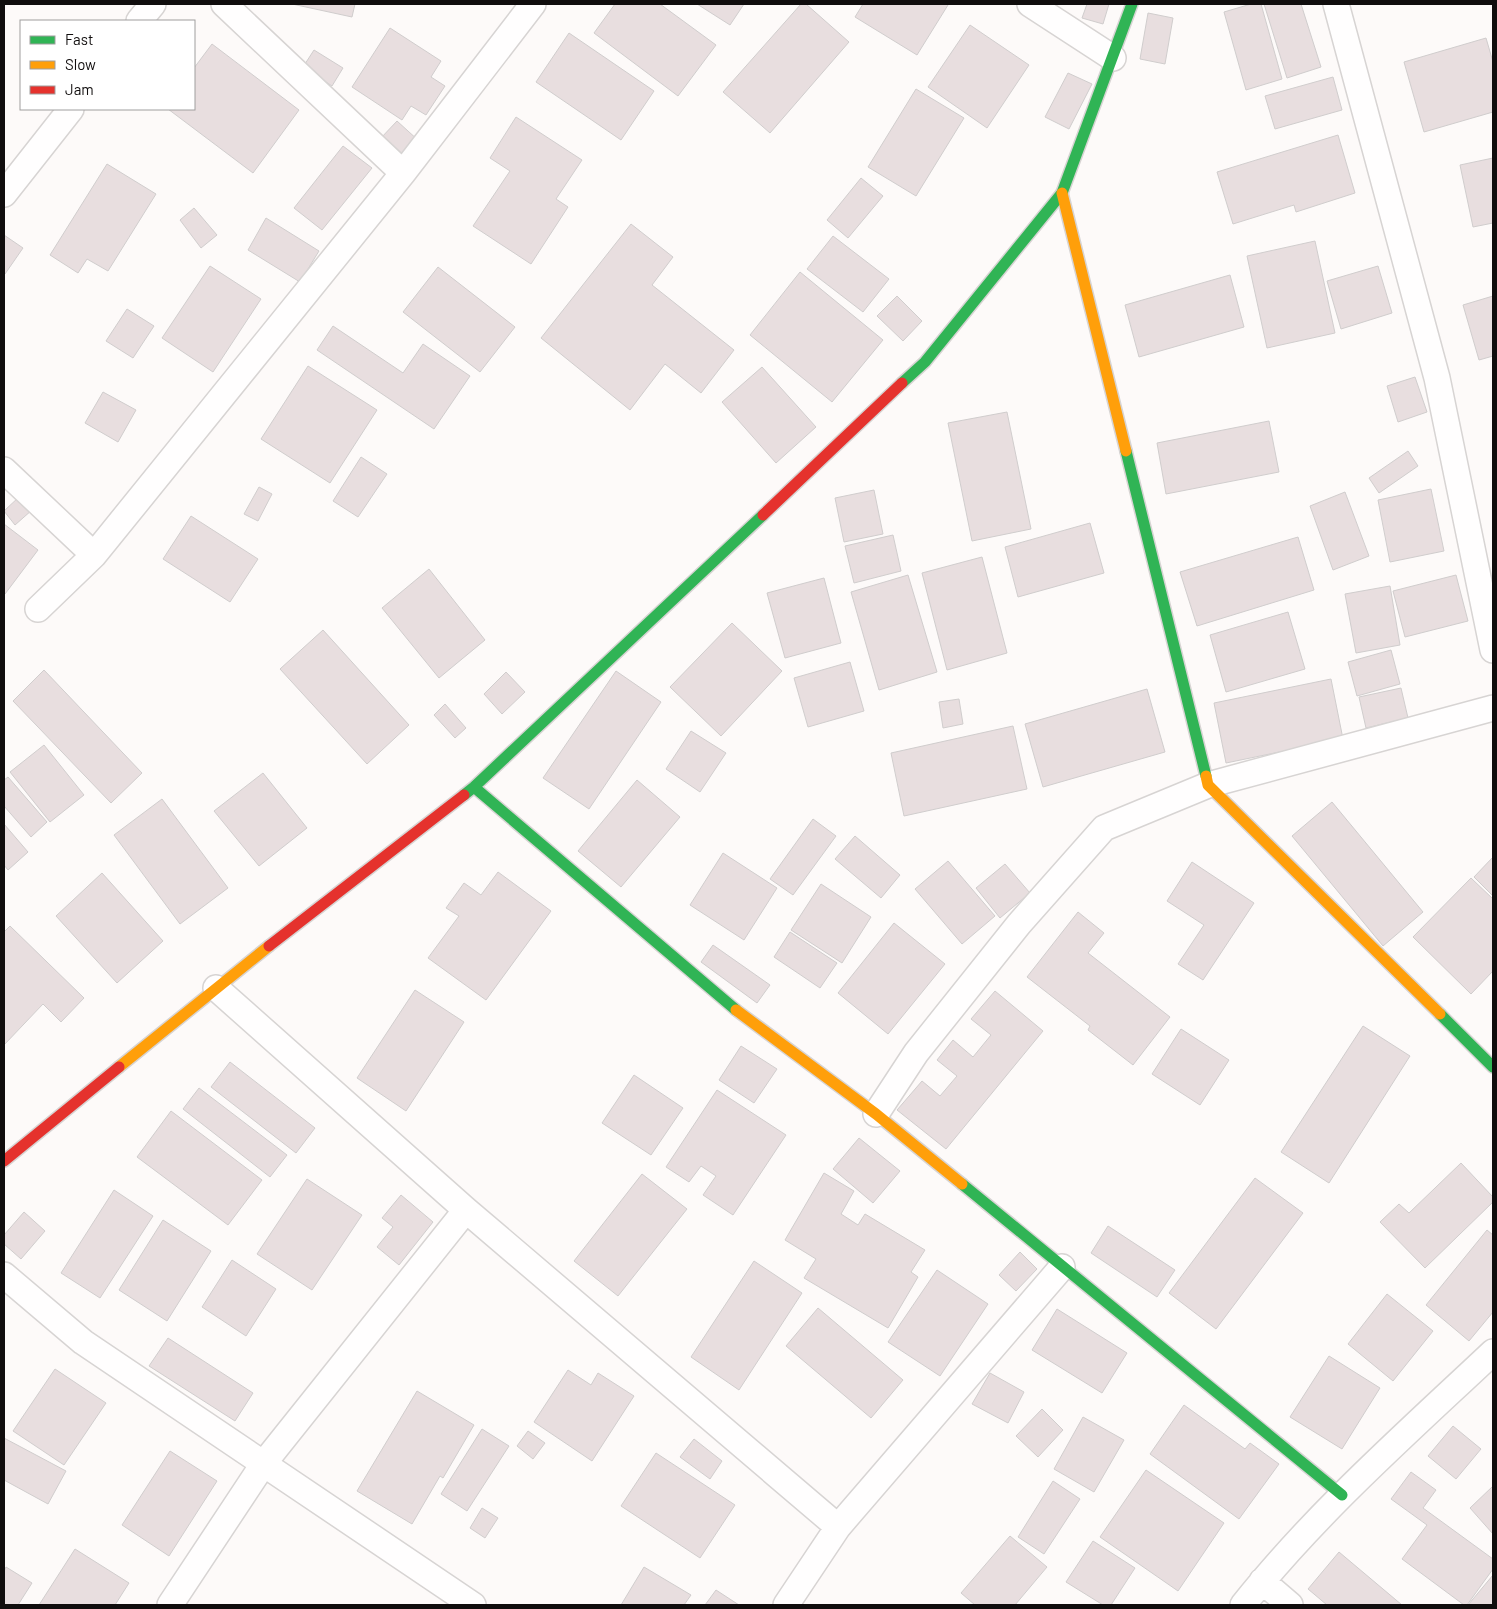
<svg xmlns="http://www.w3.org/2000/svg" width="1497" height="1609" font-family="Barlow,sans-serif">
  <rect width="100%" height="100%" fill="#fdfaf9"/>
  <path fill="#e8dedf" stroke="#d0cdcd" d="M 292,4 L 355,4 L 352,17 Z
    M 615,4 L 660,4 L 716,45 L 678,96 L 594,33 Z
    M 697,4 L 744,4 L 730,25 Z
    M 801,4 L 806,4 L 849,42 L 770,133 L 723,92 Z
    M 863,4 L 945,4 L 948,5 L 917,55 L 855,17 Z
    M 1087,4 L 1109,4 L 1103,24 L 1082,18 Z
    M 1251,4 L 1261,4 L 1282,79 L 1246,90 L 1224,12 Z
    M 1264,4 L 1301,4 L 1321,67 L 1287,78 Z
    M 1148,13 L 1173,18 L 1165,64 L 1140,59 Z
    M 970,25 L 1029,65 L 987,128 L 928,87 Z
    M 390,28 L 441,61 L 431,77 L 445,86 L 426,115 L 411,106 L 402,120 L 352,87 Z
    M 569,33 L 654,91 L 621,140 L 536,82 Z
    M 1486,38 L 1493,62 L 1493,112 L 1424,132 L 1404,62 Z
    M 212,44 L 299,110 L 253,173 L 168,109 L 194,109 L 194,68 Z
    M 314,50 L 343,68 L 332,86 L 303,67 Z
    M 1068,73 L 1092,84 L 1069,129 L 1045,117 Z
    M 1333,77 L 1342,110 L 1275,129 L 1265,96 Z
    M 916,89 L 964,118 L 916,196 L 868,167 Z
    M 516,117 L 582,160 L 556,199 L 568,207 L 531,264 L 473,226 L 510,171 L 490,158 Z
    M 397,121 L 419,141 L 402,160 L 380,139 Z
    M 1338,135 L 1355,193 L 1296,212 L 1294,205 L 1233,224 L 1217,172 Z
    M 343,146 L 372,168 L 322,230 L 294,208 Z
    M 1493,158 L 1493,223 L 1473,227 L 1460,165 Z
    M 107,164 L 156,194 L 108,271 L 87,259 L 78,273 L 50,255 Z
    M 861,178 L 883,196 L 848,238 L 827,220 Z
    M 194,208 L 217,235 L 201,248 L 180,220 Z
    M 266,218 L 319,251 L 300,282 L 248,250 Z
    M 631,224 L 673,257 L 652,285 L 734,350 L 701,393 L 665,364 L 630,410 L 541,338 Z
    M 4,235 L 23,248 L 5,274 L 4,273 Z
    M 833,236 L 889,279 L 863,312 L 807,269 Z
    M 1315,241 L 1335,333 L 1267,348 L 1247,256 Z
    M 210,266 L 261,299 L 213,372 L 162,338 Z
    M 1378,266 L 1392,313 L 1341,329 L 1327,281 Z
    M 438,267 L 515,327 L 480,372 L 403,312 Z
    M 800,272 L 883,340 L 832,402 L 750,335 Z
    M 1230,275 L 1244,327 L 1139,357 L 1125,305 Z
    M 897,296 L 922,321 L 903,341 L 877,316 Z
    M 1493,296 L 1493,356 L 1479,360 L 1463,305 Z
    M 127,309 L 154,326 L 133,358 L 106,341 Z
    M 333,326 L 403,373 L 423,344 L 470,376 L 434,429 L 317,350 Z
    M 308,366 L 377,410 L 330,483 L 261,439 Z
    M 762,367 L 816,427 L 776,463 L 722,402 Z
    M 1415,377 L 1427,412 L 1398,422 L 1387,386 Z
    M 103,392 L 136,410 L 118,442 L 85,423 Z
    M 1007,412 L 1031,529 L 972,541 L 948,423 Z
    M 1269,421 L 1279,472 L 1166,494 L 1157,443 Z
    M 1408,451 L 1418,466 L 1379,493 L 1369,478 Z
    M 361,457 L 387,474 L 358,517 L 333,501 Z
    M 259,487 L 272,494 L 258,521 L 244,514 Z
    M 1431,489 L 1444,551 L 1390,562 L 1378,500 Z
    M 874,490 L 883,534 L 844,542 L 835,498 Z
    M 1345,492 L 1369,556 L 1333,570 L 1310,506 Z
    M 20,496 L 32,510 L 15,525 L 4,511 Z
    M 191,516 L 258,559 L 230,602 L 163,559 Z
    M 1090,523 L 1104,573 L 1018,597 L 1005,547 Z
    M 4,524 L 38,550 L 5,594 L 4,593 Z
    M 893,535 L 901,571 L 854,583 L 845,546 Z
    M 1298,537 L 1314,590 L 1197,626 L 1180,572 Z
    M 982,557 L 1007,653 L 947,670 L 922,573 Z
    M 429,569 L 485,640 L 439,678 L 382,608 Z
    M 908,575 L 937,672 L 879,690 L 851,592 Z
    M 1456,575 L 1468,621 L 1405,637 L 1393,591 Z
    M 824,578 L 841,643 L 785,658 L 767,593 Z
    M 1390,586 L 1400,645 L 1356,653 L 1345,594 Z
    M 1288,612 L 1305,669 L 1226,692 L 1210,635 Z
    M 732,623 L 782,671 L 721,736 L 670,687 Z
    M 323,630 L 409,725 L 367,764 L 280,669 Z
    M 1391,650 L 1400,684 L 1357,696 L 1348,662 Z
    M 850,662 L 864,711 L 808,727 L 794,678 Z
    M 44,670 L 142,773 L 111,803 L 13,701 Z
    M 616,671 L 661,702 L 589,809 L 543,778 Z
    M 506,672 L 525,692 L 502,714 L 484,694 Z
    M 1331,679 L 1343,739 L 1226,763 L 1214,703 Z
    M 1401,688 L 1408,718 L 1366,728 L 1359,697 Z
    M 1147,689 L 1165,752 L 1043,787 L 1025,724 Z
    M 959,699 L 963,724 L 943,728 L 939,702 Z
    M 445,704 L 466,728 L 455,738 L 434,715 Z
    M 1013,726 L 1027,789 L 904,816 L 891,753 Z
    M 691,731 L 726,753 L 700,792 L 666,769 Z
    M 44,745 L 84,795 L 50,822 L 10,772 Z
    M 263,773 L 307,828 L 259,866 L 214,811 Z
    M 8,777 L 47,822 L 31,837 L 4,806 L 4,780 Z
    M 637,780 L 680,817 L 621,887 L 578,851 Z
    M 162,799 L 228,888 L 180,924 L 114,835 Z
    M 1332,802 L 1423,912 L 1383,946 L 1292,836 Z
    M 813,819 L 836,836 L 793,895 L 770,879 Z
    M 4,824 L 28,852 L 8,870 L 4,865 Z
    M 855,836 L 900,875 L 881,898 L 835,859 Z
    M 723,853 L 777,888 L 744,940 L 690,905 Z
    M 1493,857 L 1493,896 L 1474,877 Z
    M 948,861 L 995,916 L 962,944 L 915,889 Z
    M 1192,862 L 1254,903 L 1203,980 L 1178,964 L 1204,925 L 1167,901 Z
    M 1005,864 L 1030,893 L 1000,918 L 976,888 Z
    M 498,872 L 551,911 L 486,1000 L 428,958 L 459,916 L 446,908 L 464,883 L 481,895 Z
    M 102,873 L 163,941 L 117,983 L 56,916 Z
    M 1471,878 L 1493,899 L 1493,971 L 1471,994 L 1413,937 Z
    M 821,884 L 871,917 L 842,963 L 791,930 Z
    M 1078,912 L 1104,933 L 1088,953 L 1170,1017 L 1133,1065 L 1088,1030 L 1090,1026 L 1027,977 Z
    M 894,923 L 945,964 L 888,1034 L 838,993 Z
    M 10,926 L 84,998 L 61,1022 L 43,1004 L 4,1045 L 4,932 Z
    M 790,932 L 837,963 L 820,988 L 774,957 Z
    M 713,945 L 770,985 L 757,1003 L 701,962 Z
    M 415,990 L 464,1022 L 406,1111 L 357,1078 Z
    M 995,991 L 1043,1031 L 946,1149 L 897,1110 L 922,1081 L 940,1096 L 957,1076 L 937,1060 L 953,1040 L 973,1057 L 991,1035 L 971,1019 Z
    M 1363,1026 L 1410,1056 L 1329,1183 L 1281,1152 Z
    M 1181,1029 L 1229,1060 L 1200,1105 L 1152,1074 Z
    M 741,1046 L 777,1069 L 754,1103 L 719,1080 Z
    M 230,1062 L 315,1128 L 296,1153 L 211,1087 Z
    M 634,1075 L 683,1108 L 651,1155 L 602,1123 Z
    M 199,1088 L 287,1155 L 270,1177 L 183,1109 Z
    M 717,1090 L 786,1135 L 733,1215 L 703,1195 L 716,1176 L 701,1166 L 689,1182 L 666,1167 Z
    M 171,1111 L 262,1180 L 228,1225 L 137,1157 Z
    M 859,1138 L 900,1171 L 873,1203 L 833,1169 Z
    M 1461,1163 L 1493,1197 L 1493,1202 L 1425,1268 L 1380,1222 L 1399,1204 L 1409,1213 Z
    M 824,1173 L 854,1191 L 841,1214 L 858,1225 L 865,1214 L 925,1250 L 911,1272 L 918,1277 L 888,1328 L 804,1278 L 816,1259 L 785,1240 Z
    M 642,1174 L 687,1209 L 618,1296 L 574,1261 Z
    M 1255,1178 L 1303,1213 L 1216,1329 L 1169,1293 Z
    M 307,1179 L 362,1215 L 312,1290 L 257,1254 Z
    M 114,1190 L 153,1216 L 100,1298 L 61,1273 Z
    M 401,1195 L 433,1222 L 399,1265 L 377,1247 L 393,1227 L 382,1218 Z
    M 24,1212 L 45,1231 L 21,1259 L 4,1244 L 4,1235 Z
    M 163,1220 L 211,1251 L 167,1321 L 119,1290 Z
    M 1108,1226 L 1175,1270 L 1157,1297 L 1091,1253 Z
    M 1487,1230 L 1493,1235 L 1493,1312 L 1469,1341 L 1426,1305 Z
    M 1020,1252 L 1037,1269 L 1016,1291 L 999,1275 Z
    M 232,1260 L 276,1289 L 246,1336 L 202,1307 Z
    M 754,1261 L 802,1293 L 739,1390 L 691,1357 Z
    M 937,1270 L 988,1304 L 940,1376 L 888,1342 Z
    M 1387,1294 L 1433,1331 L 1393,1381 L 1348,1344 Z
    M 818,1308 L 903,1380 L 871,1418 L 786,1346 Z
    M 1057,1309 L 1127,1353 L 1102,1393 L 1032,1350 Z
    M 168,1338 L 253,1393 L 235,1421 L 149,1366 Z
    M 1329,1356 L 1380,1388 L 1342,1449 L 1290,1417 Z
    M 55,1369 L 106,1403 L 64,1465 L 13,1431 Z
    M 568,1370 L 591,1385 L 598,1373 L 634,1396 L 592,1461 L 534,1422 Z
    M 990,1373 L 1024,1392 L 1008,1423 L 972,1404 Z
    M 417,1391 L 474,1425 L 443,1478 L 440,1476 L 412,1524 L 357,1491 Z
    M 1184,1405 L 1245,1449 L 1250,1443 L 1279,1464 L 1239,1519 L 1150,1454 Z
    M 1042,1409 L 1063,1430 L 1038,1457 L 1016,1436 Z
    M 1083,1417 L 1124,1440 L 1094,1492 L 1054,1469 Z
    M 1453,1426 L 1481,1449 L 1456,1479 L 1428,1456 Z
    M 482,1429 L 509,1446 L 467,1511 L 441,1494 Z
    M 528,1431 L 545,1443 L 533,1459 L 517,1446 Z
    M 4,1438 L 66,1471 L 48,1504 L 4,1480 Z
    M 694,1439 L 722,1461 L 710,1479 L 680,1457 Z
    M 170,1451 L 217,1481 L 169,1556 L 122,1525 Z
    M 656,1453 L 735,1505 L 700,1558 L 621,1506 Z
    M 1146,1470 L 1224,1523 L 1178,1591 L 1100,1537 Z
    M 1411,1472 L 1436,1490 L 1423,1508 L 1493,1559 L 1493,1569 L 1467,1605 L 1464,1605 L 1402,1559 L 1427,1525 L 1391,1499 Z
    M 1053,1481 L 1080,1499 L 1044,1554 L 1018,1537 Z
    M 1493,1486 L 1493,1534 L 1470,1508 Z
    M 482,1508 L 498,1518 L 485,1538 L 470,1528 Z
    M 1010,1536 L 1047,1567 L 1015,1605 L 975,1605 L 961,1593 Z
    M 1093,1541 L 1135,1568 L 1111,1605 L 1103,1605 L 1066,1582 Z
    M 75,1549 L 129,1583 L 115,1605 L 39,1605 Z
    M 1339,1552 L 1402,1605 L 1327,1605 L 1308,1589 Z
    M 6,1567 L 32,1583 L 18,1605 L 4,1605 L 4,1571 Z
    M 644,1567 L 691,1595 L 684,1605 L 621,1605 Z
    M 1493,1575 L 1493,1605 L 1468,1605 Z
    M 716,1590 L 739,1605 L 705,1605 Z"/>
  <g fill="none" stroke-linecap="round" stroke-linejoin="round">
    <defs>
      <path id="street" d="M 224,4 L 403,173
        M 1030,4 L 1113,58
        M 1336,4 L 1437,378 L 1493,650
        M 139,21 L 153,4
        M 4,194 L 71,109
        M 4,470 L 94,555
        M 38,609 L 94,555 L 403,173 L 533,4
        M 216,988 L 466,1210 L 838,1527
        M 876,1114 L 916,1053 L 1019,924 L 1104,828 L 1208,785 L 1493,708
        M 4,1275 L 83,1342 L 473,1605
        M 1262,1581 L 1290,1605
        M 170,1605 L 264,1463 L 466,1210
        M 786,1605 L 838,1527 L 1062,1267
        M 1243,1605 C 1317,1512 1407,1433 1493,1352"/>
      <path id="fast" d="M 902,383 L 925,362 L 1062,193 L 1132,4
        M 1126,451 L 1206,776
        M 474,787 L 736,1010
        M 464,795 L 474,787 L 763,515
        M 1440,1014 L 1493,1067
        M 962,1184 L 1342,1495"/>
      <path id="slow" d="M 1062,193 L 1126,451
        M 1206,776 L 1208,785 L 1440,1014
        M 736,1010 L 876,1114 L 962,1184
        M 119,1067 L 269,946"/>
      <path id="jam" d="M 763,515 L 902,383
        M 269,946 L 464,795
        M 4,1161 L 119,1067"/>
    </defs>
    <use href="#street" stroke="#d7d4d3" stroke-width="28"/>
    <use href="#fast" stroke="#d7d4d3" stroke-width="14"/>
    <use href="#slow" stroke="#d7d4d3" stroke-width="14"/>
    <use href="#jam" stroke="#d7d4d3" stroke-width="14"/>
    <use href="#street" stroke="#fffefe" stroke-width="25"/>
    <use href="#fast" stroke="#30b455" stroke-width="11"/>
    <use href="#slow" stroke="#ff9f0a" stroke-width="11"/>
    <use href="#jam" stroke="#e5322d" stroke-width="11"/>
  </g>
  <rect width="1497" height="1609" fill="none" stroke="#100d0d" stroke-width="10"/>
  <rect x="20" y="20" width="175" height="90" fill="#ffffff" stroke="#9f9e9e"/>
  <rect x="30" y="36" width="25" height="8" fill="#30b455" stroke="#9f9e9e"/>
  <text x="65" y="45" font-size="15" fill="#100d0d">Fast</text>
  <rect x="30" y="61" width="25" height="8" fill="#ff9f0a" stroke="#9f9e9e"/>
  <text x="65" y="70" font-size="15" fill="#100d0d">Slow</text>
  <rect x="30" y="86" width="25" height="8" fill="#e5322d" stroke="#9f9e9e"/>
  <text x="65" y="95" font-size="15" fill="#100d0d">Jam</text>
</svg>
